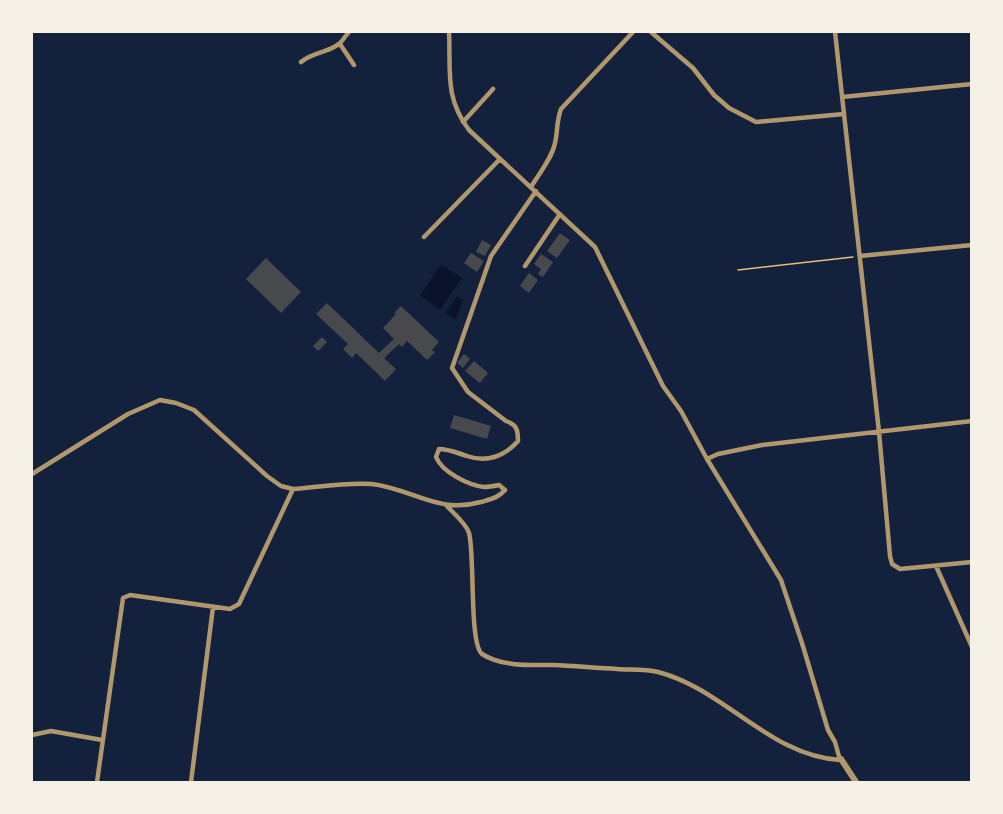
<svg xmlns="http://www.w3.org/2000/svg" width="1003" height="814" font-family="'PT Sans Narrow',sans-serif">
  <rect width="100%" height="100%" fill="#14213d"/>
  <path fill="#0b132b" d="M 441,264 L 462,278 L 440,310 L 420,296 Z
    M 457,296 L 463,300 L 456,320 L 445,313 Z"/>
  <path fill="#48494c" d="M 560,233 L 570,240 L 557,258 L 547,251 Z
    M 482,240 L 491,245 L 485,256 L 476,252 Z
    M 471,253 L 484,261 L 477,272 L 464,263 Z
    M 541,254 L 553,262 L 543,277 L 538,274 L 541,269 L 534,264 Z
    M 266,258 L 301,292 L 281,313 L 246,279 Z
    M 529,273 L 538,280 L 529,293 L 520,286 Z
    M 327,303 L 379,353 L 394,339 L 383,328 L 396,314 L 394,313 L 401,306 L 439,342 L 432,350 L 435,352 L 427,360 L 407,341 L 402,347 L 399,344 L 384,358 L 396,369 L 385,381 L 356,353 L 352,358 L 343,349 L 348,344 L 316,314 Z
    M 322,337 L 327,342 L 318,351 L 313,346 Z
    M 464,354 L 470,359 L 463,368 L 457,363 Z
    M 474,361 L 488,373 L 480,383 L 465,371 Z
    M 454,415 L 491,426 L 487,439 L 450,428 Z"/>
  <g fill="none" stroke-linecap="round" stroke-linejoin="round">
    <path stroke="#e5c07b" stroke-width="1.5" d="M 738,270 L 853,257"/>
    <path stroke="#b1986c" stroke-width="4.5" d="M 651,32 L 693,68 L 714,95 L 729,108 L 756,122 L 844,114
      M 835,32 L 879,432 L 890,556 L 892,564 L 900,569 L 972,562
      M 340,44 L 354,65
      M 301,62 C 314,51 329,53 340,43 C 343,40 346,35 349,32
      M 842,97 L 972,84
      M 463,122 L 493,89
      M 531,187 C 539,174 552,158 555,143 C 558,131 556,123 561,109 L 633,32
      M 424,237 L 500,159
      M 860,256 L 972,245
      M 525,266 L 560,214
      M 707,459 L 718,454 L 762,445 L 972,421
      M 32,474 L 128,414 L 160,400 L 176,403 L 194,410 L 267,476 L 281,486 L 293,489 C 319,487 346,482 372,484 C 413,489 437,514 481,502 C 491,499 498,498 505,490 L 499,485 C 494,486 489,487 484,487 C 468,485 442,472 436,457 L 439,449 C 449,449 457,453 467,456 C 487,463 505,456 518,441 C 518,430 517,425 506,421 L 468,392 L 452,368 L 491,256 L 536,191
      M 446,505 C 453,513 466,523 469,533 C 475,554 469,644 482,654 C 502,667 531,665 553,665 C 575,666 596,668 617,669 C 630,670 645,669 658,672 C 724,689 770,756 840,760 L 835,742 L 828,730 L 802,643 L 781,580 L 707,459 L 681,411 L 663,386 L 595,247 L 469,130 C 444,97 451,70 449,32
      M 936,566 L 972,647
      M 32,735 L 51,731 L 102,740
      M 97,782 L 123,598 L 130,595 L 230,609 L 239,604 L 293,489
      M 191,782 L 213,607"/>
    <path stroke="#b1986c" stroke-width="6" d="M 841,759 L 856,782"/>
  </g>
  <rect width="1003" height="814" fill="none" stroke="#f6f1e7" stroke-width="66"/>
</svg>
